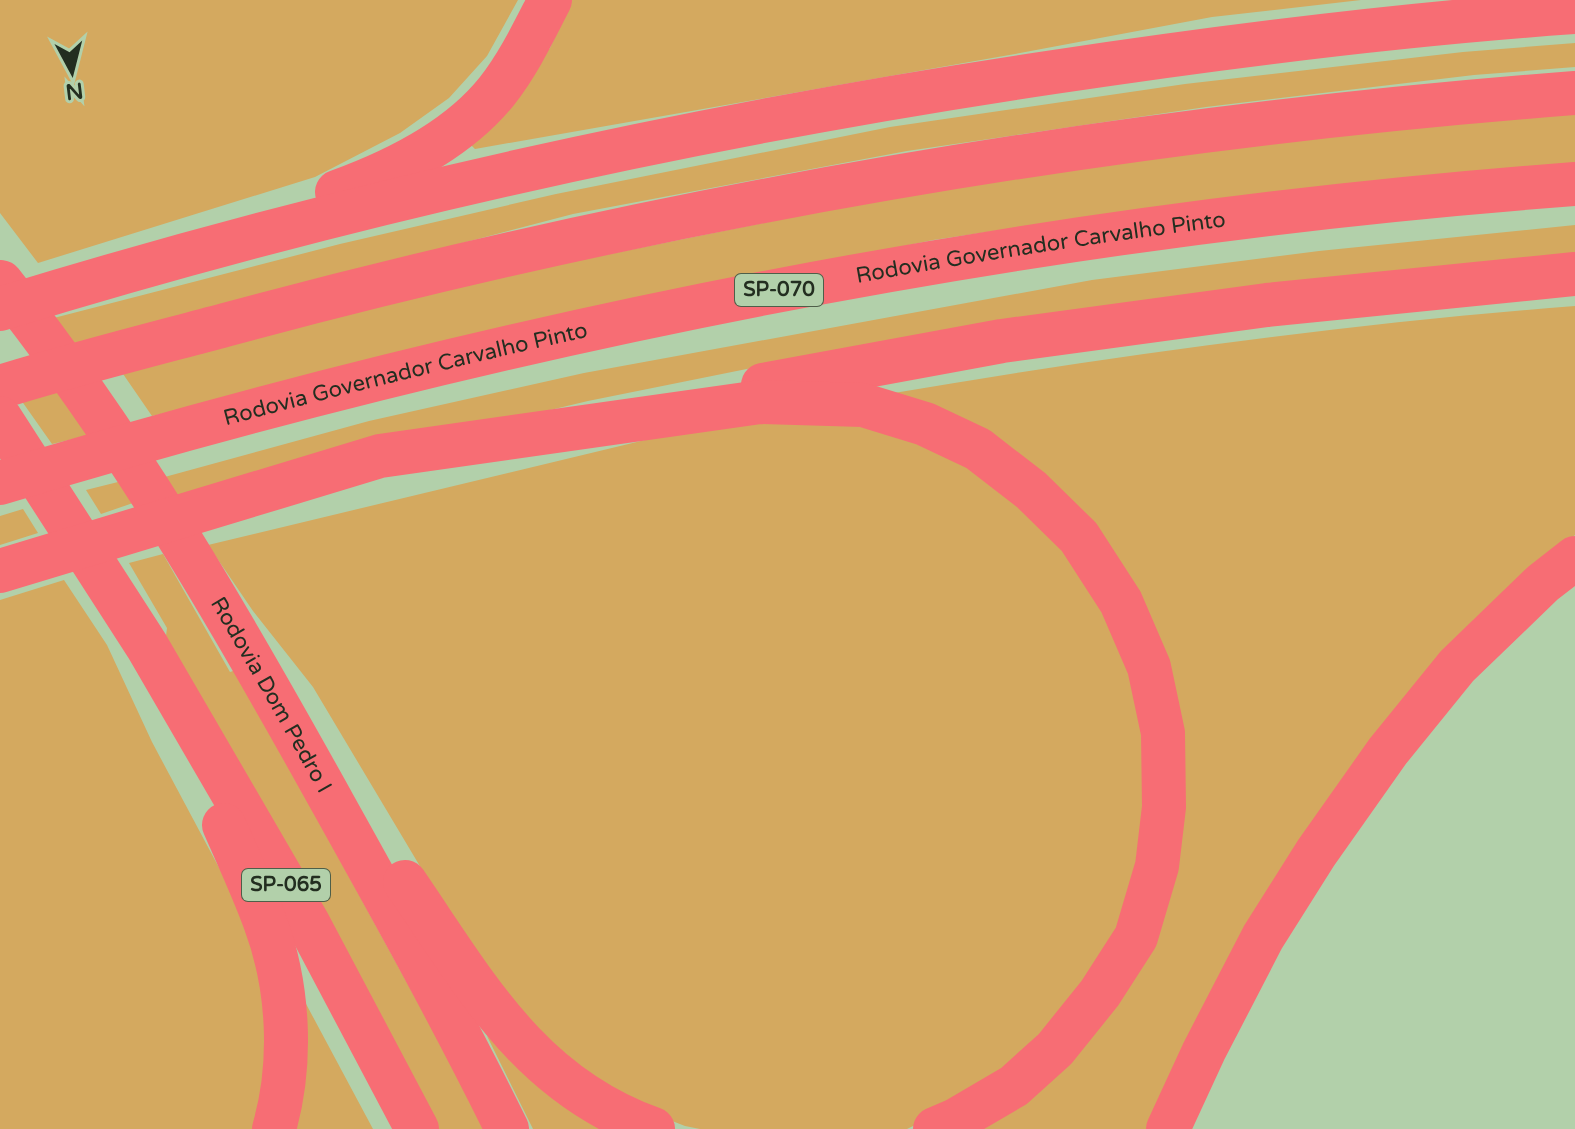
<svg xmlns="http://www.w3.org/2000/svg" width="1575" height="1129" font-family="'Varela Round',sans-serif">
  <rect width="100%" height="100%" fill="#b2d0aa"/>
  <path fill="#d4a95f" d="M 0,0 L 518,0 L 487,56 L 449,98 L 400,133 L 315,177 L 38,263 L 0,213 Z
    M 572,0 L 1361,0 L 1212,17 L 1015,54 L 475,149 L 469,143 L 550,48 Z
    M 1575,43 L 1575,67 L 1474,75 L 1206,107 L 907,151 L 573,214 L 69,346 L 50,319 L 340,244 L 556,194 L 890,127 L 1185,84 L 1463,52 Z
    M 1575,113 L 1575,163 L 1333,185 L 1116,213 L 933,240 L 812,265 L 152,416 L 121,371 L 496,277 L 916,192 L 1335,133 Z
    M 1575,225 L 1575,256 L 821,354 L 588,401 L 377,451 L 178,505 L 161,478 L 369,421 L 584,373 L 1092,280 L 1319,251 Z
    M 1575,306 L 1575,535 L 1476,622 L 1151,1129 L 963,1129 L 1170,871 L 1139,606 L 888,394 C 1116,355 1345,324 1575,306 Z
    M 57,390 L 90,435 L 52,444 L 21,400 Z
    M 823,416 L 953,453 L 1078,556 L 1138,685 L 1150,754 L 1129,914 L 1090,984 L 980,1093 L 907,1129 L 700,1129 L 685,1126 L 613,1098 L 508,1002 L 427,878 L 313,687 L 253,611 L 208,545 L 670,434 Z
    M 118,482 L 133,503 L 101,514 L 86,490 Z
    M 23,509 L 38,533 L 0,545 L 0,516 Z
    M 163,554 L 230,672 L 236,670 L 487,1129 L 438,1129 L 166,636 L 167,628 L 129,563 Z
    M 64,580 L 107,645 L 152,742 L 248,922 L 271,1027 L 260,1129 L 0,1129 L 0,600 Z
    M 305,1002 L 373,1129 L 291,1129 Z
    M 487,1036 L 542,1084 L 613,1129 L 533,1129 Z"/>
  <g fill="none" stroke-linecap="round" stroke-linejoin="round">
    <g stroke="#f76d74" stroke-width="44">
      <path d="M 337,192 C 395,171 458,140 497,91 C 519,63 534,31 550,0"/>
      <path id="s1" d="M 1,282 C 126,439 224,608 321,782 C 385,897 449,1011 507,1129"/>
      <path d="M 0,309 C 345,203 697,125 1054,72 C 1227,46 1401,24 1575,12"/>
      <path d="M 763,385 L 1002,341 L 1267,305 L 1575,274"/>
      <path d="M 0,387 C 74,364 150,345 225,325 C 669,205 1117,128 1575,93"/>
      <path d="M 0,418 L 147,646 L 308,923 L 417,1129"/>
      <path id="s2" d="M 0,483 C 513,328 1040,224 1575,184"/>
      <path d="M 0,571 L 380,456 L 760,402 L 863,405 L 925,424 L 978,449 L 1031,490 L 1079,537 L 1121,602 L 1149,667 L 1163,733 L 1164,807 L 1157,866 L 1136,937 L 1100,993 L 1055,1049 L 1014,1086 L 956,1120 L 935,1129"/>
      <path d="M 224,825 C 238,857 253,889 265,922 C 289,986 293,1063 274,1129"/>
      <path d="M 405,882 C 475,984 529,1085 653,1129"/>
      <path d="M 1168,1129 L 1204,1051 L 1263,937 L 1316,853 L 1388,751 L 1457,666 L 1543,583 L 1575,558"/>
    </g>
  </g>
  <g text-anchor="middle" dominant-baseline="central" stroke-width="6" stroke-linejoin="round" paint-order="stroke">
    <g fill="#b2d0aa" stroke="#4e5f49" stroke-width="2">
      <rect x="735" y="274" width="88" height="32" rx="6"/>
      <rect x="242" y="869" width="88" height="32" rx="6"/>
    </g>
    <g font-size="20" font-weight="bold" fill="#232e20">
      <text x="779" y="290">SP-070</text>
      <text x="286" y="885">SP-065</text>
    </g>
    <g font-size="22" fill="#232e20" stroke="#b2d0aa">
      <text stroke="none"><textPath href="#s2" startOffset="1068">Rodovia Governador Carvalho Pinto</textPath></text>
      <text stroke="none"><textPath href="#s2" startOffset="420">Rodovia Governador Carvalho Pinto</textPath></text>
      <text stroke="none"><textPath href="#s1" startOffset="494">Rodovia Dom Pedro I</textPath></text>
    </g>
  </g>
  <g transform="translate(72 72) rotate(173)" stroke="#b2d0aa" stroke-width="6" paint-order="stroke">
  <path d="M0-6L14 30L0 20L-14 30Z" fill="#232e20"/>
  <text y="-12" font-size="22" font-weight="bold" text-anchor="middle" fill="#232e20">N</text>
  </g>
</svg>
